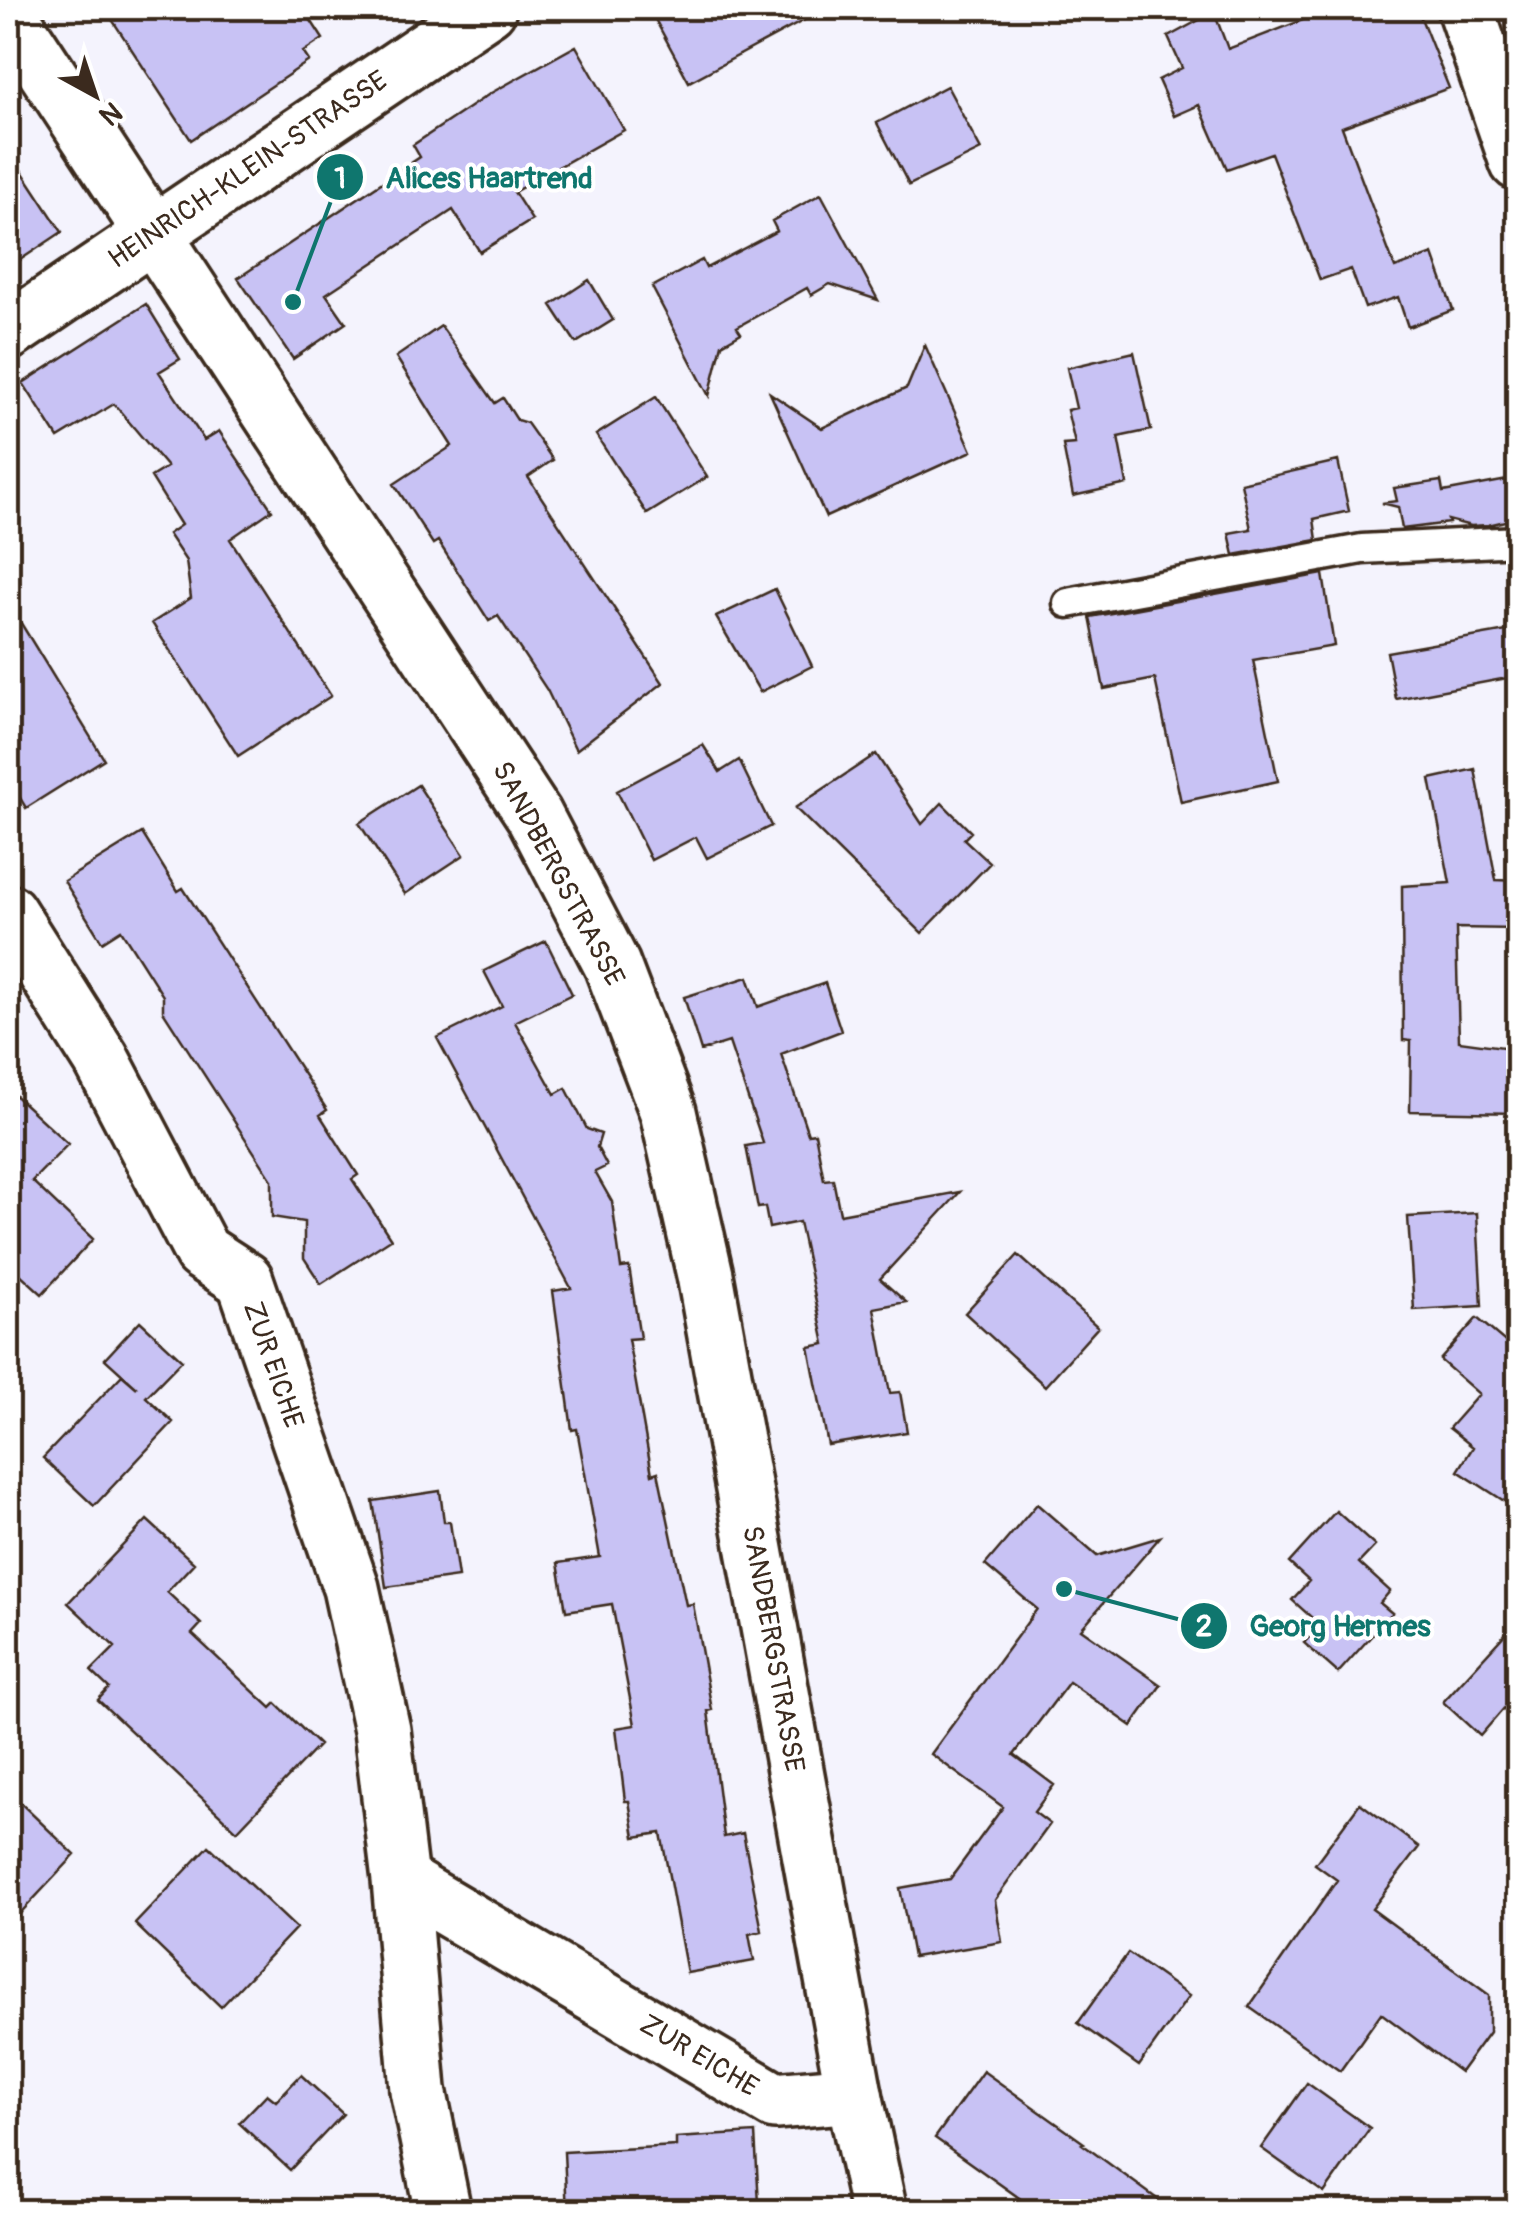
<svg xmlns="http://www.w3.org/2000/svg" width="1526" height="2219" font-family="Pangolin,sans-serif">
  <rect width="100%" height="100%" fill="#f4f3fd"/>
  <filter id="ink" filterUnits="userSpaceOnUse"><feTurbulence type="fractalNoise" baseFrequency=".01" numOctaves="2"/><feDisplacementMap in="SourceGraphic" scale="20" xChannelSelector="R" yChannelSelector="G"/><feConvolveMatrix kernelMatrix="1 2 1 2 8 2 1 2 1" color-interpolation-filters="sRGB"/></filter>
  <g filter="url(#ink)">
    <path fill="#c8c2f4" stroke="#3b2a1e" stroke-width="2.5" d="M 136,8 L 303,8 L 323,39 L 303,52 L 309,61 L 191,140 L 113,21 Z
      M 649,8 L 827,8 L 689,82 Z
      M 1304,8 L 1417,8 L 1449,88 L 1342,127 L 1395,268 L 1433,254 L 1453,310 L 1408,327 L 1398,297 L 1365,308 L 1351,269 L 1320,280 L 1271,153 L 1227,169 L 1199,105 L 1174,116 L 1158,80 L 1182,68 L 1168,37 L 1214,12 L 1228,49 L 1308,18 Z
      M 576,46 L 624,130 L 514,192 L 532,220 L 480,252 L 453,210 L 326,294 L 346,323 L 293,359 L 238,278 L 420,157 L 413,145 L 491,93 Z
      M 947,86 L 981,150 L 909,185 L 877,123 Z
      M 8,150 L 62,232 L 8,268 Z
      M 821,194 L 878,300 L 830,284 L 811,295 L 807,288 L 737,327 L 741,333 L 722,344 L 709,396 L 652,287 L 702,260 L 706,268 L 777,231 L 772,221 Z
      M 589,280 L 613,320 L 576,343 L 551,305 Z
      M 146,304 L 180,359 L 159,372 L 204,440 L 219,431 L 272,510 L 230,539 L 331,696 L 238,756 L 152,623 L 191,598 L 186,561 L 168,534 L 181,525 L 151,477 L 167,467 L 114,404 L 58,438 L 23,383 Z
      M 441,326 L 495,403 L 503,398 L 517,420 L 527,423 L 553,460 L 528,477 L 663,683 L 576,750 L 547,690 L 498,616 L 489,621 L 438,541 L 433,544 L 394,484 L 452,446 L 396,357 Z
      M 925,345 L 972,451 L 826,517 L 770,393 L 822,428 L 907,388 Z
      M 1134,352 L 1151,430 L 1118,437 L 1127,484 L 1073,496 L 1063,445 L 1075,444 L 1067,410 L 1076,408 L 1067,368 Z
      M 656,397 L 707,477 L 647,514 L 596,435 Z
      M 1338,461 L 1349,511 L 1314,519 L 1317,540 L 1234,555 L 1229,533 L 1251,529 L 1241,483 Z
      M 1518,478 L 1518,518 L 1488,525 L 1471,526 L 1448,520 L 1449,523 L 1402,529 L 1398,507 L 1382,503 L 1397,501 L 1394,488 L 1441,481 L 1443,492 Z
      M 1323,574 L 1334,646 L 1253,660 L 1278,781 L 1181,802 L 1155,679 L 1104,689 L 1090,617 Z
      M 775,589 L 812,666 L 760,692 L 716,617 Z
      M 8,602 L 104,759 L 26,808 L 8,778 Z
      M 1518,629 L 1518,676 L 1396,699 L 1387,652 Z
      M 703,745 L 720,772 L 739,760 L 771,826 L 707,858 L 696,837 L 651,860 L 617,791 Z
      M 876,754 L 922,824 L 942,803 L 971,832 L 964,839 L 990,863 L 922,933 L 795,808 Z
      M 1475,769 L 1496,880 L 1518,881 L 1518,929 L 1456,928 L 1459,1041 L 1518,1049 L 1518,1113 L 1410,1111 L 1411,1041 L 1403,1040 L 1402,886 L 1450,883 L 1430,779 Z
      M 418,785 L 464,855 L 405,894 L 359,823 Z
      M 142,833 L 178,891 L 183,888 L 327,1110 L 320,1115 L 358,1175 L 352,1179 L 391,1239 L 321,1284 L 304,1258 L 304,1222 L 272,1217 L 272,1180 L 163,1011 L 163,996 L 121,930 L 102,942 L 64,881 Z
      M 546,941 L 572,994 L 515,1022 L 555,1094 L 566,1088 L 587,1129 L 601,1134 L 597,1147 L 607,1166 L 595,1172 L 612,1202 L 621,1268 L 629,1267 L 640,1338 L 628,1339 L 652,1474 L 658,1472 L 686,1605 L 693,1604 L 712,1710 L 708,1711 L 724,1837 L 743,1833 L 762,1931 L 749,1934 L 754,1961 L 687,1973 L 661,1833 L 635,1837 L 629,1801 L 625,1801 L 616,1728 L 635,1725 L 612,1604 L 566,1611 L 558,1563 L 600,1557 L 577,1429 L 572,1430 L 553,1291 L 571,1288 L 437,1038 L 502,1006 L 484,971 Z
      M 748,977 L 758,1007 L 825,983 L 841,1031 L 781,1054 L 808,1134 L 815,1133 L 824,1180 L 833,1179 L 840,1214 L 960,1192 L 880,1279 L 906,1302 L 874,1308 L 890,1393 L 900,1392 L 907,1432 L 828,1445 L 809,1347 L 825,1344 L 799,1222 L 769,1228 L 765,1207 L 758,1208 L 746,1146 L 763,1143 L 729,1042 L 701,1051 L 684,997 Z
      M 8,1089 L 68,1144 L 32,1181 L 93,1239 L 42,1294 L 8,1263 Z
      M 1477,1213 L 1482,1306 L 1414,1310 L 1408,1217 Z
      M 1018,1255 L 1098,1327 L 1045,1386 L 965,1313 Z
      M 1477,1318 L 1516,1351 L 1518,1348 L 1518,1510 L 1458,1471 L 1473,1447 L 1449,1428 L 1479,1394 L 1440,1360 Z
      M 140,1321 L 182,1360 L 146,1397 L 173,1422 L 94,1506 L 43,1458 L 122,1375 L 137,1388 L 105,1359 Z
      M 440,1491 L 444,1522 L 450,1522 L 458,1577 L 386,1587 L 373,1501 Z
      M 1037,1504 L 1097,1556 L 1160,1537 L 1081,1629 L 1161,1685 L 1132,1726 L 1069,1682 L 1014,1755 L 1054,1785 L 1034,1812 L 1050,1824 L 995,1900 L 1002,1942 L 913,1957 L 900,1888 L 950,1879 L 1003,1807 L 931,1754 L 1037,1609 L 985,1565 Z
      M 1336,1511 L 1375,1546 L 1359,1563 L 1390,1591 L 1380,1603 L 1392,1613 L 1338,1673 L 1304,1643 L 1320,1625 L 1292,1600 L 1309,1581 L 1289,1563 Z
      M 147,1520 L 194,1563 L 167,1592 L 201,1624 L 192,1634 L 271,1708 L 276,1703 L 319,1745 L 237,1831 L 98,1700 L 109,1688 L 91,1671 L 115,1647 L 68,1603 Z
      M 1518,1620 L 1518,1692 L 1480,1736 L 1443,1702 Z
      M 8,1791 L 75,1855 L 8,1926 Z
      M 1360,1803 L 1419,1847 L 1372,1909 L 1489,1995 L 1489,2032 L 1460,2072 L 1381,2013 L 1340,2071 L 1249,2007 L 1337,1880 L 1315,1864 Z
      M 209,1846 L 296,1928 L 221,2007 L 135,1924 Z
      M 1128,1953 L 1189,1996 L 1139,2066 L 1078,2023 Z
      M 983,2071 L 1084,2143 L 1082,2144 L 1175,2212 L 1039,2212 L 935,2138 Z
      M 301,2075 L 343,2114 L 290,2170 L 239,2123 L 267,2094 L 276,2101 Z
      M 1307,2083 L 1370,2128 L 1324,2193 L 1261,2148 Z
      M 755,2133 L 759,2204 L 567,2212 L 564,2152 L 676,2146 L 676,2138 Z"/>
    <g fill="none" stroke-linecap="round" stroke-linejoin="round">
      <defs>
        <path id="service" d="M 1068,603 L 1362,549 L 1518,541"/>
        <path id="minor" d="M 1465,8 L 1518,162
          M 8,332 L 488,8
          M 8,912 L 101,1059 L 202,1252 L 245,1280 L 351,1588 L 382,1730 L 400,1880 L 775,2101 L 854,2094
          M 400,1880 L 418,2090 L 443,2212"/>
        <path id="tertiary" d="M 8,13 L 534,815 L 612,965 L 668,1112 L 705,1275 L 854,2094 L 879,2212"/>
      </defs>
      <use href="#service" stroke="#3b2a1e" stroke-width="35"/>
      <use href="#minor" stroke="#3b2a1e" stroke-width="62"/>
      <use href="#tertiary" stroke="#3b2a1e" stroke-width="62"/>
      <use href="#service" stroke="#fff" stroke-width="28"/>
      <use href="#minor" stroke="#fff" stroke-width="55"/>
      <use href="#tertiary" stroke="#fff" stroke-width="55"/>
    </g>
  </g>
  <g text-anchor="middle" dominant-baseline="central" stroke-width="8" stroke-linejoin="round" paint-order="stroke">
    <g font-size="28" fill="#3b2a1e" stroke="#fff">
      <text transform="translate(248 170) rotate(-34)">HEINRICH-KLEIN-STRASSE</text>
      <text transform="translate(558 874) rotate(62)">SANDBERGSTRASSE</text>
      <text transform="translate(273 1365) rotate(71)">ZUR EICHE</text>
      <text transform="translate(773 1649) rotate(80)">SANDBERGSTRASSE</text>
      <text transform="translate(699 2056) rotate(31)">ZUR EICHE</text>
    </g>
  </g>
  <path fill="none" stroke="#0f766e" stroke-width="4" d="M293 302L340 177M1064 1589L1204 1626"/>
  <g fill="#0f766e" stroke="#fff" stroke-width="4">
    <circle cx="293" cy="302" r="10"/>
    <circle cx="1064" cy="1589" r="10"/>
    <circle cx="340" cy="177" r="25"/>
    <circle cx="1204" cy="1626" r="25"/>
  </g>
  <g font-size="30" text-anchor="middle" font-weight="bold" fill="#fff">
    <text x="340" y="188">1</text>
    <text x="1204" y="1636">2</text>
  </g>
  <g font-size="30" text-anchor="middle" font-weight="bold" fill="#0f766e" stroke="#fff" stroke-width="8" stroke-linejoin="round" paint-order="stroke">
    <text x="489" y="188">Alices Haartrend</text>
    <text x="1340" y="1636">Georg Hermes</text>
  </g>
  <rect width="1526" height="2219" fill="none" stroke="#fff" stroke-width="40"/>
  <rect x="20" y="20" width="1486" height="2179" fill="none" stroke="#3b2a1e" stroke-width="4" filter="url(#ink)"/>
  <g transform="translate(95 95) rotate(140)" stroke="#ffffff" stroke-width="8" paint-order="stroke">
  <path d="M0-8L18 38L0 25L-18 38Z" fill="#3b2a1e"/>
  <text y="-15" font-size="28" font-weight="bold" text-anchor="middle" fill="#3b2a1e">N</text>
  </g>
</svg>
